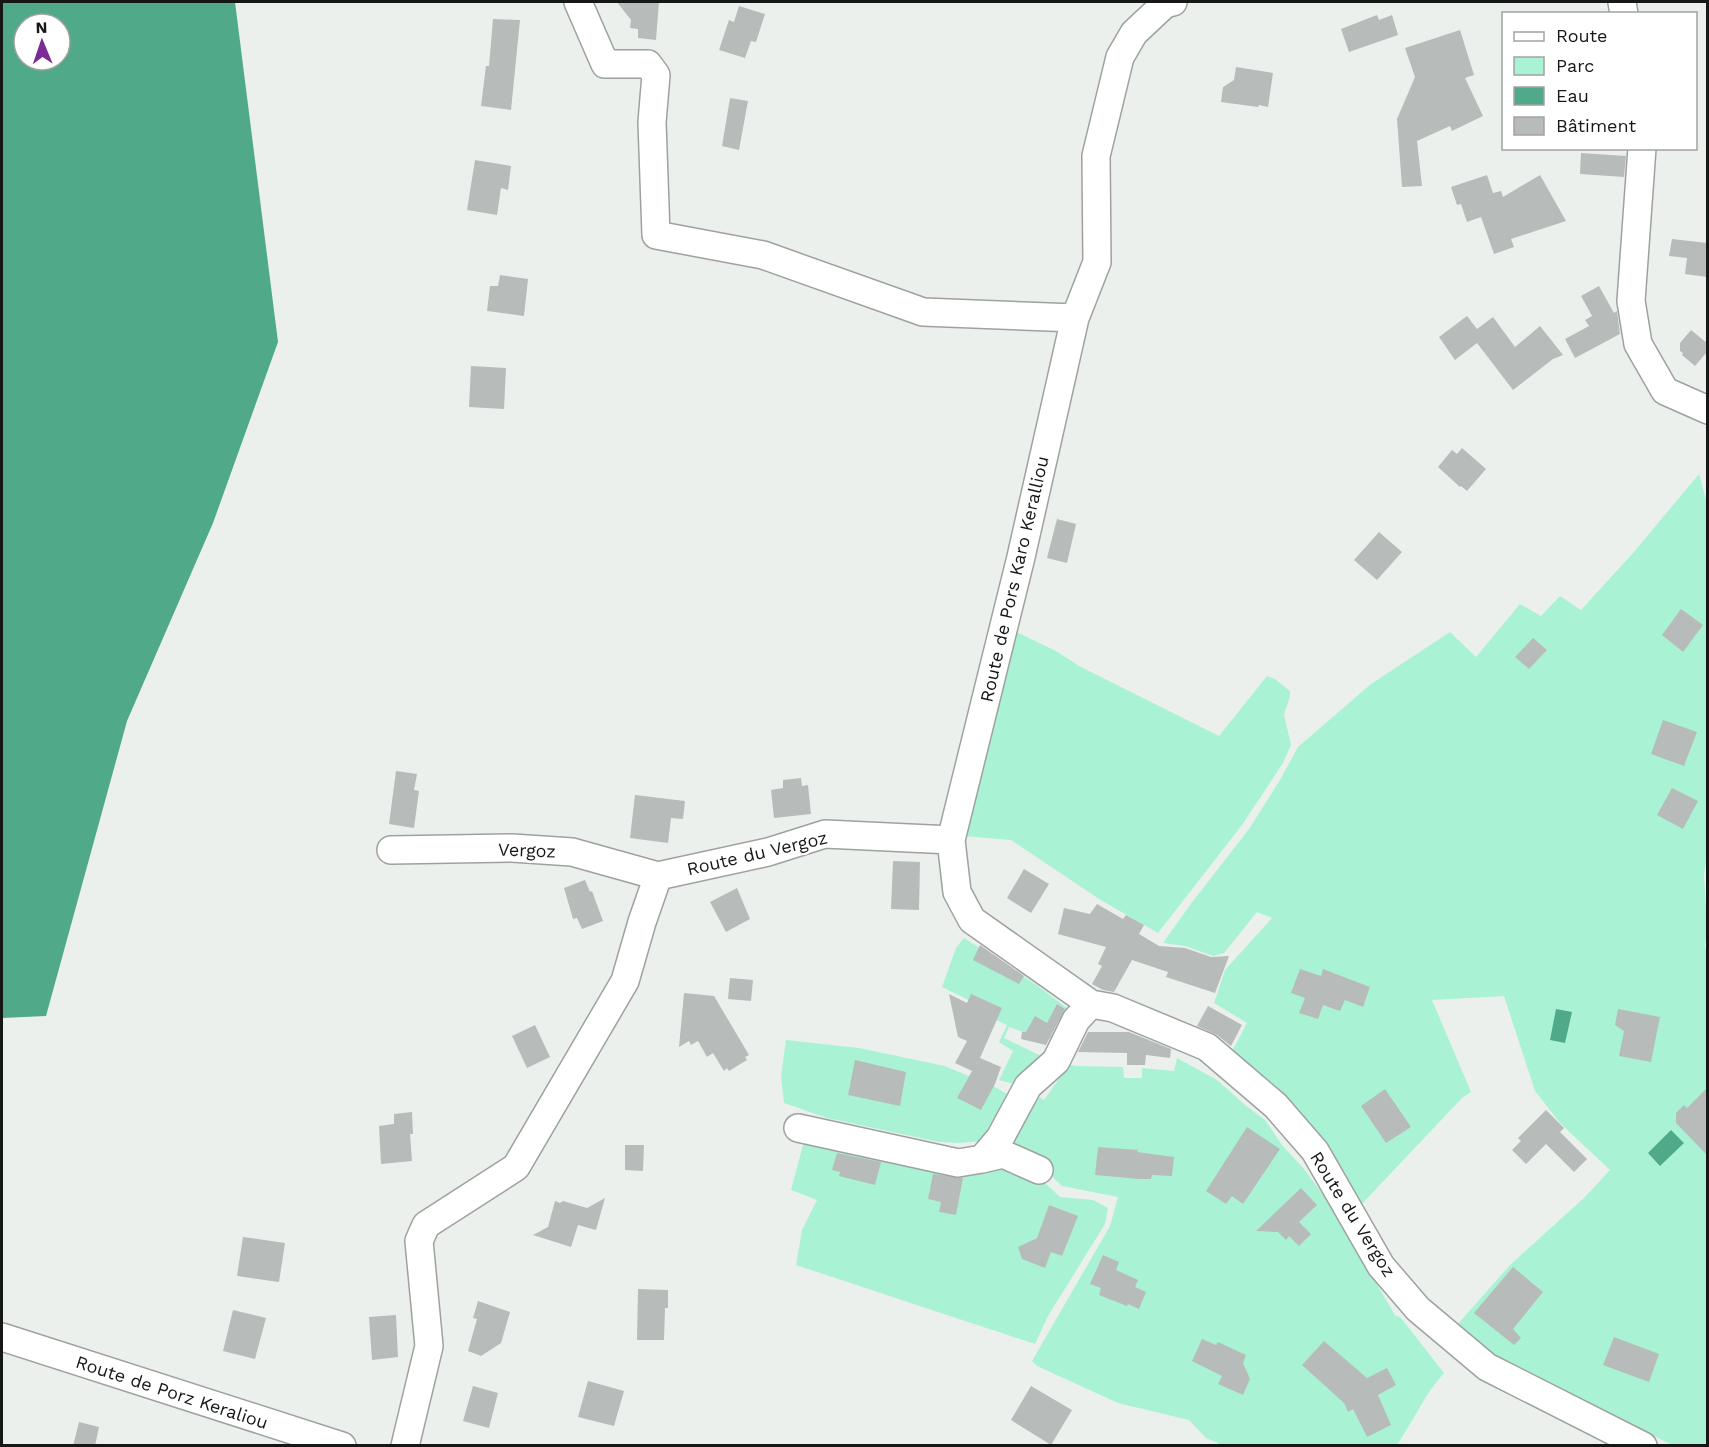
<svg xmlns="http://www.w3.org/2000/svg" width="1709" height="1447" font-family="'Work Sans',sans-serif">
  <rect width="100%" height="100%" fill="#ebf0ed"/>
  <path fill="#a9f3d4" d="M 1699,474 L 1708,507 L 1708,848 L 1704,875 L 1707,925 L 1705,947 L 1708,954 L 1707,1445 L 1672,1445 L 1450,1333 L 1510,1265 L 1585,1197 L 1610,1170 L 1560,1123 L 1535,1091 L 1504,996 L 1432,1000 L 1471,1092 L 1462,1098 L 1358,1208 L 1230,1055 L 1247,1023 L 1214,1003 L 1225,970 L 1272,918 L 1257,912 L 1224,953 L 1213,956 L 1185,946 L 1163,943 L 1190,905 L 1249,829 L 1280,780 L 1298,747 L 1371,684 L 1450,632 L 1476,657 L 1520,604 L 1541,616 L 1560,596 L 1581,610 L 1633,553 Z
    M 1008,628 L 1056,651 L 1079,666 L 1219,736 L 1267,676 L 1275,679 L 1290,691 L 1290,696 L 1284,715 L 1291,745 L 1283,763 L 1242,825 L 1158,933 L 1099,899 L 1011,840 L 963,836 Z
    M 964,938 L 1035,984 L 1075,1014 L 1069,1026 L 1054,1018 L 1047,1031 L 1062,1040 L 1058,1044 L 1031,1030 L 1029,1034 L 1009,1027 L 1004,1038 L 1043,1057 L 1024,1087 L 999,1080 L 1013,1051 L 999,1042 L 1007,1025 L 980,1013 L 983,1007 L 942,987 L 956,948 Z
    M 786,1040 L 859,1048 L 945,1066 L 995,1087 L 1014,1098 L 981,1141 L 960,1143 L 939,1142 L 827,1118 L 784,1103 L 781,1077 Z
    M 1177,1058 L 1217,1080 L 1245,1105 L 1265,1120 L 1282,1145 L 1304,1169 L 1329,1203 L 1395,1315 L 1401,1318 L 1444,1373 C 1425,1393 1413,1422 1397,1445 L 1218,1446 L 1218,1443 L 1206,1438 L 1189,1420 L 1118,1403 L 1037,1366 L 1032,1361 L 1110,1226 L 1118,1197 L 1062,1186 L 1039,1164 L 1010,1150 L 1011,1134 L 1035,1094 L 1044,1100 L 1066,1069 L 1063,1063 L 1076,1066 L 1123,1067 L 1124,1078 L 1142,1078 L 1142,1068 L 1174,1071 Z
    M 804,1141 L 988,1163 L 1027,1170 L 1044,1182 L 1060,1197 L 1093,1200 L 1108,1208 L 1105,1224 L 1048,1316 L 1035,1344 L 796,1265 L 802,1230 L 817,1200 L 791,1190 Z"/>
  <path fill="#50a988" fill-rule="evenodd" d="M 2,2 L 235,2 L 278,342 L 213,523 L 127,721 L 46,1016 L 2,1018 ZM 24,24 L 60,24 L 60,60 L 24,60 Z
    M 1556,1009 L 1572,1012 L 1565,1043 L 1550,1040 Z
    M 1671,1130 L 1684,1143 L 1660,1166 L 1648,1153 Z"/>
  <path fill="#b7bcba" d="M 617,2 L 659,2 L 656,40 L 638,38 L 638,29 L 630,28 L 631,20 Z
    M 739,6 L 765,14 L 756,42 L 751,41 L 745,58 L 719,50 L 729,20 L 734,22 Z
    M 1377,15 L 1379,20 L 1392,15 L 1398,35 L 1349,52 L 1341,29 Z
    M 493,19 L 520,20 L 511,110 L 481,106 L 486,66 L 489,66 Z
    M 1460,30 L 1474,75 L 1465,78 L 1483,116 L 1452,131 L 1450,126 L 1417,141 L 1422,186 L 1402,187 L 1397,119 L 1415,77 L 1405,48 Z
    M 1236,67 L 1273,73 L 1268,107 L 1259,105 L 1258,107 L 1221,102 L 1223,87 L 1234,80 Z
    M 730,98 L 748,101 L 739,150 L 722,146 Z
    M 1581,153 L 1626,156 L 1624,177 L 1580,174 Z
    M 475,160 L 511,166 L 508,190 L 501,188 L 497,215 L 467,210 Z
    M 1487,175 L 1493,193 L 1501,191 L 1503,197 L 1540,175 L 1566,221 L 1511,239 L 1514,247 L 1494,254 L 1481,217 L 1467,222 L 1461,204 L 1457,205 L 1451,187 Z
    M 1672,239 L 1707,243 L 1707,277 L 1685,274 L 1687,258 L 1669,256 Z
    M 500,275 L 528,279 L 524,316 L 487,311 L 490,286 L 498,286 Z
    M 1599,286 L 1614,313 L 1617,311 L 1620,334 L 1575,358 L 1565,339 L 1589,326 L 1585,320 L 1592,316 L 1581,296 Z
    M 1467,316 L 1477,329 L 1493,317 L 1515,347 L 1540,326 L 1563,355 L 1553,359 L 1513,390 L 1477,343 L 1455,360 L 1439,337 Z
    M 1691,330 L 1707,343 L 1707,352 L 1695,366 L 1682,355 L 1683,353 L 1680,351 L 1680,343 Z
    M 471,366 L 506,368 L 504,409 L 469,407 Z
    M 1462,448 L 1486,469 L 1467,491 L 1461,486 L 1460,487 L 1438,467 L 1452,450 L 1457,454 Z
    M 1057,519 L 1076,524 L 1067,563 L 1047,558 Z
    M 1379,532 L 1402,552 L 1377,580 L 1354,560 Z
    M 1681,609 L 1703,625 L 1683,652 L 1662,635 Z
    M 1533,638 L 1547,650 L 1529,669 L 1515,657 Z
    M 1663,720 L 1697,732 L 1684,766 L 1651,754 Z
    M 396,771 L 417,774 L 414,790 L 419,791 L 414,828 L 389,824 Z
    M 801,778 L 802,786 L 808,785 L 811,814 L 774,818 L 771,790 L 783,788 L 783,780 Z
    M 1672,788 L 1698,801 L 1683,829 L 1657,815 Z
    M 635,795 L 685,801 L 683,819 L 671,818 L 668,843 L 630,838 Z
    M 893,861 L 920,862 L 919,910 L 891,909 Z
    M 1024,869 L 1049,884 L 1031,913 L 1007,898 Z
    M 585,880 L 590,892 L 592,891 L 603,921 L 582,929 L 577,918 L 573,919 L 564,888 Z
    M 737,888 L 750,919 L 726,932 L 710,902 Z
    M 1097,904 L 1123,919 L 1126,915 L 1144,925 L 1139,934 L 1159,946 L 1185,948 L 1211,957 L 1229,956 L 1215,993 L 1166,977 L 1168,972 L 1132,960 L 1114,992 L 1103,990 L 1092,984 L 1102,966 L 1098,964 L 1106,947 L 1058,934 L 1064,908 L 1090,914 Z
    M 980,945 L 1024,976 L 1019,984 L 973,960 Z
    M 1300,969 L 1321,976 L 1323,969 L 1370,987 L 1363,1007 L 1345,1000 L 1340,1011 L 1323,1005 L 1318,1019 L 1299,1013 L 1305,998 L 1291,993 Z
    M 730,978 L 753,980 L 751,1001 L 728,999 Z
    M 684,993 L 714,996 L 749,1055 L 745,1057 L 747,1060 L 729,1071 L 727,1068 L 724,1071 L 713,1053 L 707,1057 L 698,1041 L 691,1045 L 689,1041 L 679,1047 Z
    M 949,994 L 967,1003 L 971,994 L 1002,1008 L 980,1058 L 1001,1067 L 995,1084 L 981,1110 L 957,1098 L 972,1071 L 955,1063 L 967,1041 L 958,1037 Z
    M 1057,1004 L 1065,1009 L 1046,1045 L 1021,1039 L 1022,1032 L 1026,1032 L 1035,1016 L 1047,1023 Z
    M 1208,1006 L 1242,1025 L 1231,1046 L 1217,1035 L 1197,1026 Z
    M 1618,1009 L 1660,1017 L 1651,1062 L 1619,1056 L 1624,1031 L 1615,1025 Z
    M 535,1025 L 550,1057 L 527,1068 L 512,1036 Z
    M 1088,1032 L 1129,1032 L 1171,1049 L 1170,1058 L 1146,1055 L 1145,1065 L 1127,1065 L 1127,1053 L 1078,1052 Z
    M 855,1060 L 906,1072 L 900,1106 L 848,1095 Z
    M 1707,1088 L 1707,1155 L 1676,1123 L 1676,1113 L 1684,1105 L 1687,1108 Z
    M 1385,1089 L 1411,1127 L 1386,1143 L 1361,1106 Z
    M 1546,1110 L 1564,1128 L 1560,1132 L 1587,1159 L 1574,1172 L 1546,1144 L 1526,1164 L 1512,1150 L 1521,1141 L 1518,1138 Z
    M 412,1112 L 413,1134 L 410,1134 L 412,1161 L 381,1164 L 379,1126 L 394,1124 L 394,1114 Z
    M 1247,1127 L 1280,1149 L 1243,1204 L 1232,1196 L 1226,1204 L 1206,1191 Z
    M 625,1145 L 644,1145 L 643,1171 L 625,1170 Z
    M 1098,1147 L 1138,1150 L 1137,1152 L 1174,1157 L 1172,1176 L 1152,1175 L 1151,1179 L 1139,1179 L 1095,1175 Z
    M 837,1153 L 881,1162 L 875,1185 L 839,1176 L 840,1172 L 832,1170 Z
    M 933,1174 L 963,1178 L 956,1215 L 939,1212 L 941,1202 L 928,1199 Z
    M 1301,1188 L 1317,1205 L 1299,1222 L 1311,1234 L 1299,1246 L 1289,1236 L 1286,1240 L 1278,1232 L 1256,1231 Z
    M 605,1198 L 596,1230 L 578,1225 L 571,1247 L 533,1235 L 548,1227 L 555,1201 L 560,1203 L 563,1201 L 587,1208 Z
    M 1049,1205 L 1078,1216 L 1062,1256 L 1051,1252 L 1045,1268 L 1022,1259 L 1018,1247 L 1037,1238 Z
    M 243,1237 L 285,1243 L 279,1282 L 237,1276 Z
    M 1103,1255 L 1119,1262 L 1116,1270 L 1138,1280 L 1135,1287 L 1146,1292 L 1139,1309 L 1128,1304 L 1127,1306 L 1099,1295 L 1101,1288 L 1090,1284 Z
    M 1513,1267 L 1543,1292 L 1513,1329 L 1521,1338 L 1514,1345 L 1474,1313 Z
    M 638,1289 L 668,1290 L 668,1308 L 665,1308 L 664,1340 L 637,1340 Z
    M 478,1301 L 510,1312 L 501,1343 L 481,1356 L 468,1351 L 477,1319 L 473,1318 Z
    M 233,1310 L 266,1318 L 255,1359 L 223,1351 Z
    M 396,1315 L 398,1357 L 372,1360 L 369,1317 Z
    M 1614,1337 L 1659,1354 L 1649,1382 L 1603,1365 Z
    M 1202,1339 L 1216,1345 L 1218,1342 L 1246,1355 L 1243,1363 L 1250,1379 L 1243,1395 L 1218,1384 L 1222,1376 L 1192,1361 Z
    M 1324,1341 L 1367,1378 L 1387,1368 L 1396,1385 L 1378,1395 L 1391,1425 L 1367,1437 L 1353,1409 L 1348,1412 L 1344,1403 L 1302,1365 Z
    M 588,1381 L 624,1391 L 614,1426 L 578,1417 Z
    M 473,1386 L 498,1393 L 489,1428 L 463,1421 Z
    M 1031,1386 L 1072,1410 L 1051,1445 L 1011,1420 Z
    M 79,1422 L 99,1427 L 95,1446 L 73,1446 Z"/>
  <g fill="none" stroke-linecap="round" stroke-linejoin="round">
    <defs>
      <path id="minor" d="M 578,2 L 605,64 L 648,64 L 656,75 L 652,122 L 656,235 L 763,255 L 923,312 L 1075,318
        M 1622,2 L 1624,14
        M 1642,148 L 1631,301 L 1638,344 L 1665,391 L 1708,410
        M 951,840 L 1021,557 L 1075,318 L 1097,262 L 1096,156 L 1120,57 L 1134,33 L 1165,4 L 1173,2
        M 391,850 L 512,848 L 572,852 L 658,876
        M 798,1128 L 958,1163 L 982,1159
        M 1039,1170 L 1003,1154 L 982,1159 L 1000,1138 L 1028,1086 L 1056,1061 L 1076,1020 L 1091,1004
        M 2,1337 L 342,1446
        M 405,1446 L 429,1346 L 419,1241 L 426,1225 L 516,1167 L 625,981 L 642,922 L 658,876 L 768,852 L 825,834 L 951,840 L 957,892 L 972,920 L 1091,1004 L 1113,1008 L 1207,1047 L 1276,1106 L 1315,1151 L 1381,1266 L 1418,1309 L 1487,1367 L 1643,1446"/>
    </defs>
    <use href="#minor" stroke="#9da2a0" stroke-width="30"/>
    <use href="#minor" stroke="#fff" stroke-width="27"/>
  </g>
  <g text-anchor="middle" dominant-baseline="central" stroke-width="4.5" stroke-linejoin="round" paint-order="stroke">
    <g font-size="18" fill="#161817" stroke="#fff">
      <text transform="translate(1014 579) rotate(-77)">Route de Pors Karo Keralliou</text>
      <text transform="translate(527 850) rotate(2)">Vergoz</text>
      <text transform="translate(757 853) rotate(-13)">Route du Vergoz</text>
      <text transform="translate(1353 1214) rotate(58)">Route du Vergoz</text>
      <text transform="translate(172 1392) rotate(18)">Route de Porz Keraliou</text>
    </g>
  </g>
  <rect width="1709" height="1447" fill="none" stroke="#161817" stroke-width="6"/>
  <rect x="1502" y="12" width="195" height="138" fill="#ffffff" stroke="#a2a3a2" stroke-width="1.5"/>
  <rect x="1514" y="32" width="30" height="9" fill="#ffffff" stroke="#a2a3a2" stroke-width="1.5"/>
  <text x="1556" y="42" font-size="18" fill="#161817">Route</text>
  <rect x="1514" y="57" width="30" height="18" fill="#a9f3d4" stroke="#a2a3a2" stroke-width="1.5"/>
  <text x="1556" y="72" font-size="18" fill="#161817">Parc</text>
  <rect x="1514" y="87" width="30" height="18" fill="#50a988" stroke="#a2a3a2" stroke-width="1.5"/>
  <text x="1556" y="102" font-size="18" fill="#161817">Eau</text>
  <rect x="1514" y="117" width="30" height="18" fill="#b7bcba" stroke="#a2a3a2" stroke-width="1.5"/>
  <text x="1556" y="132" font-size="18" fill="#161817">Bâtiment</text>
  <g transform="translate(42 42) rotate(358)"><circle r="28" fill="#ffffff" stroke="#a2a3a2" stroke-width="1.5"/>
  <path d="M0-4.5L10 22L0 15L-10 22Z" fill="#7d2998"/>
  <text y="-9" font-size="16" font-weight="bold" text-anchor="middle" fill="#161817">N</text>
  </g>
</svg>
